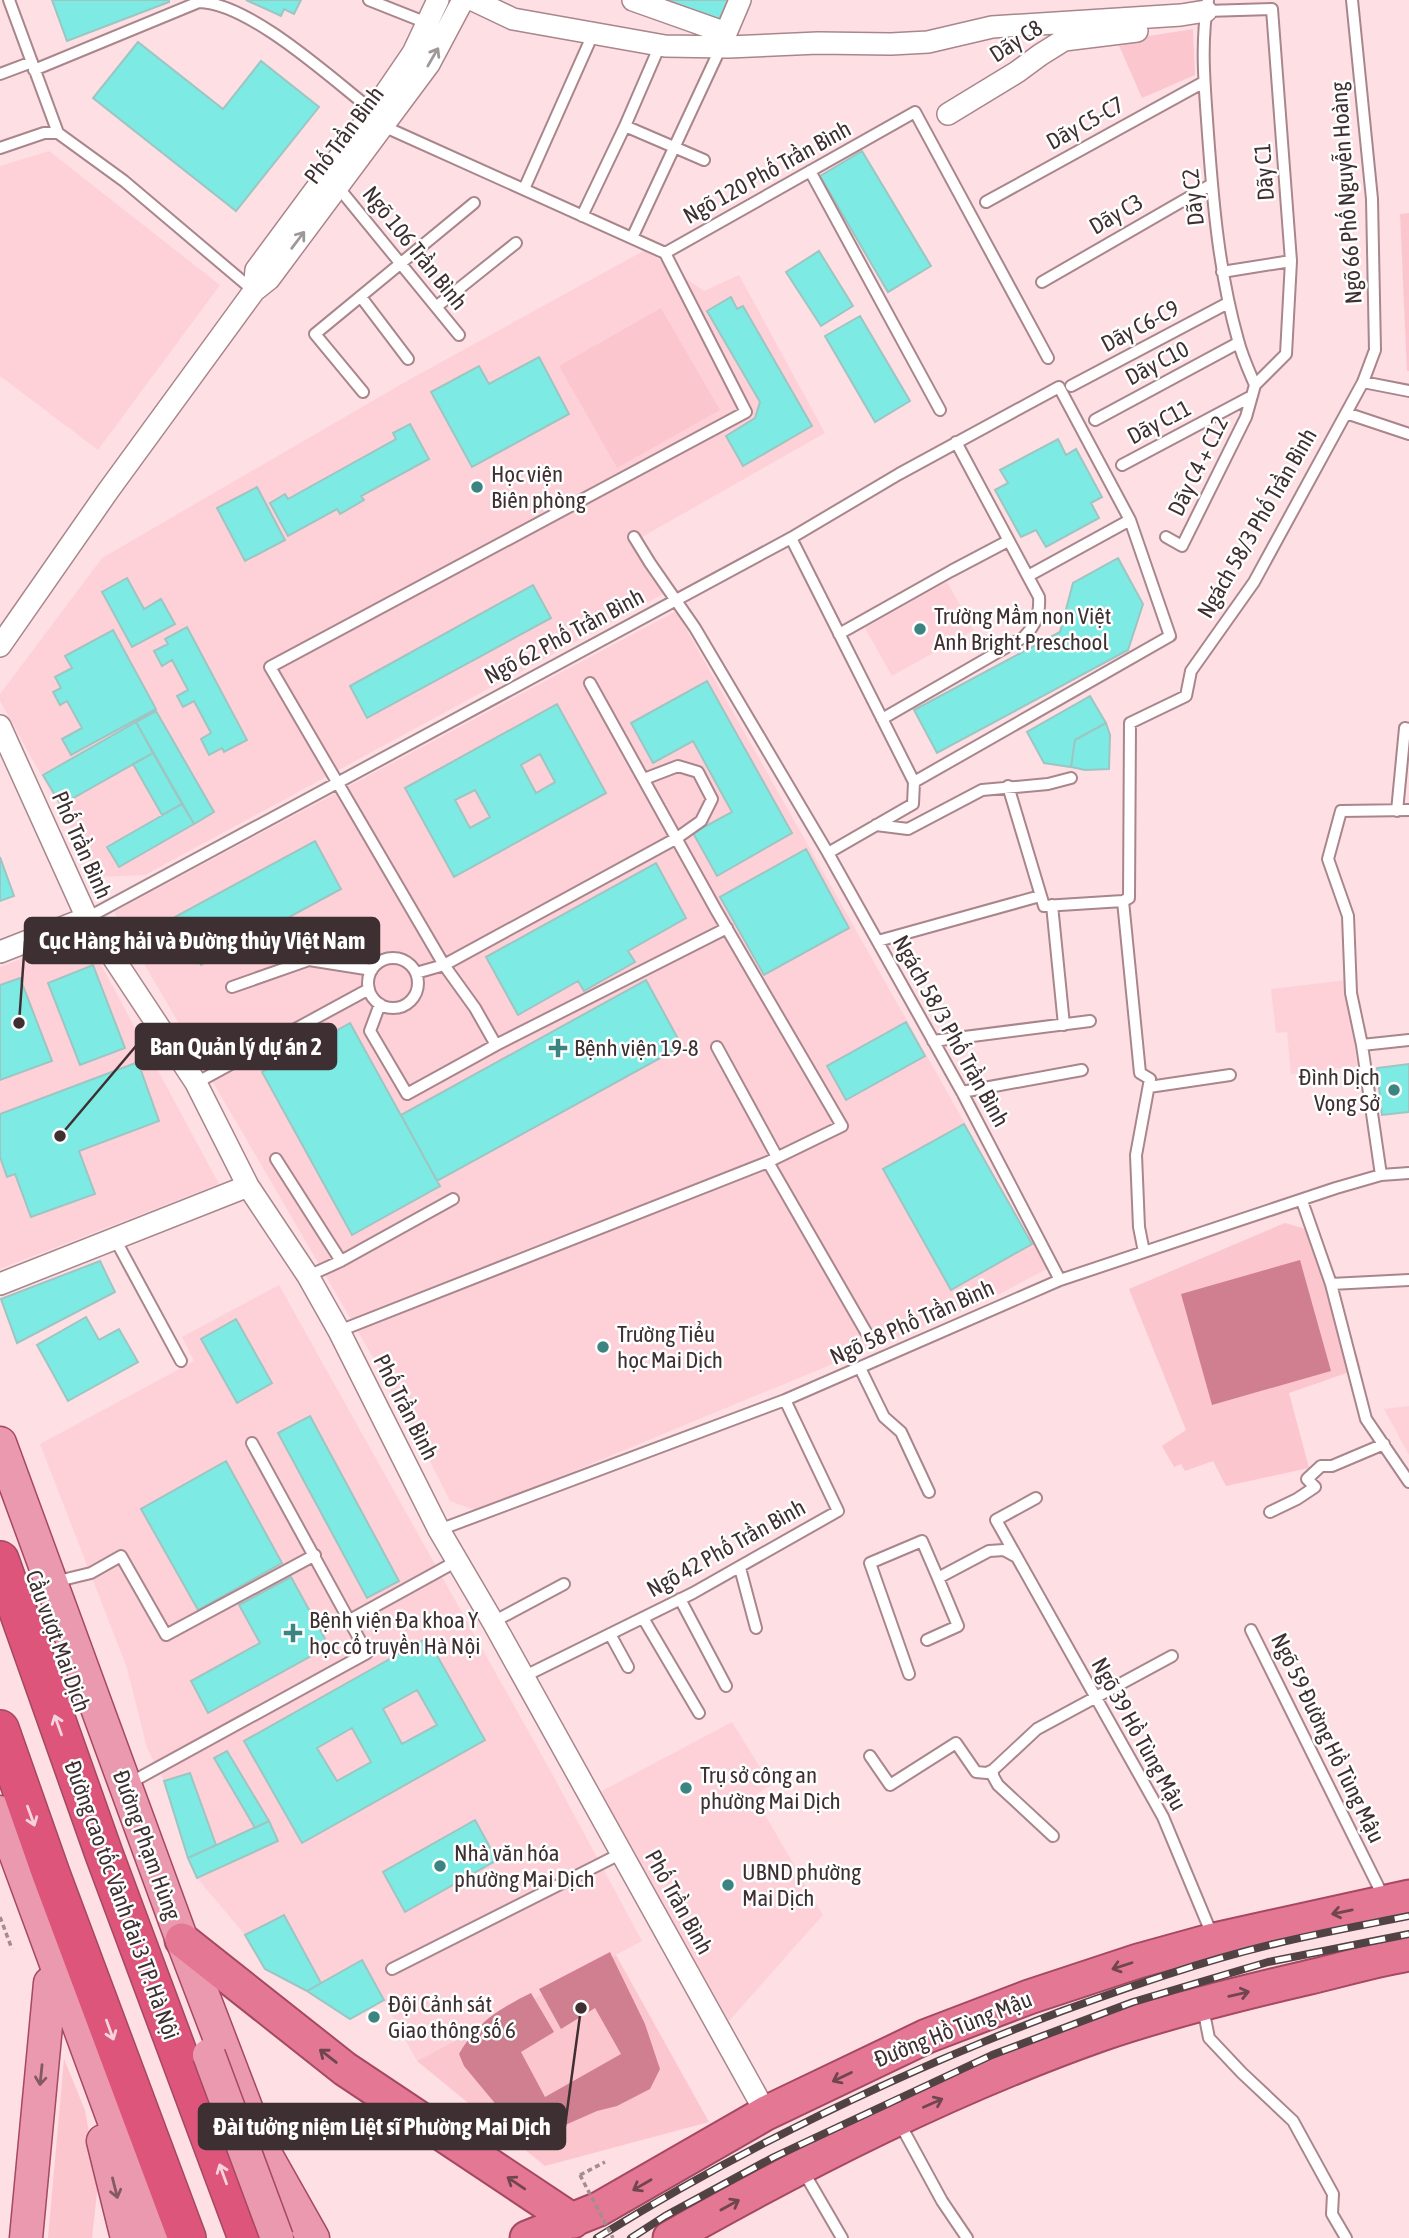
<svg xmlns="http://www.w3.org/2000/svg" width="1409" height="2238" font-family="'Asap Condensed',sans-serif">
  <rect width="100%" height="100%" fill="#fedfe4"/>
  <path fill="#fed1d9" d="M 49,151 L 220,285 L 98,450 L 0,376 L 0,166 Z
    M 645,250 L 704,291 L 739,275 L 825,433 L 635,541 L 665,593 L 145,875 L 98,877 L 0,701 L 0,694 L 102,558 L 405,382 Z
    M 947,582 L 974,630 L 892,676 L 865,628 Z
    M 676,611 L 1047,1269 L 992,1298 L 477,1511 L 450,1501 L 419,1440 L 359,1333 L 114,912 Z
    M 85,935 L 219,1184 L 0,1269 L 0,967 Z
    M 1347,980 L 1357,1066 L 1291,1074 L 1287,1032 L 1276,1033 L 1271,989 Z
    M 279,1285 L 550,1770 L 642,1941 L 417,2061 L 362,1961 L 321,1983 L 284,1915 L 245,1935 L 197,1878 L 188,1858 L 164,1781 L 147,1748 L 127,1668 L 40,1444 L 194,1361 L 182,1337 Z
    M 1409,1406 L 1409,1455 L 1384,1409 Z
    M 732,1722 L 771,1785 L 754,1796 L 823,1915 L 729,2021 L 600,1792 Z"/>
  <path fill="#fcc6cf" d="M 1193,29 L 1195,75 L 1142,98 L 1117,41 Z
    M 1409,213 L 1409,371 L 1407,371 L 1400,214 Z
    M 661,308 L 720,410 L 617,468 L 559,366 Z
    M 1285,1223 L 1316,1232 L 1361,1368 L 1289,1393 L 1309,1468 L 1226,1486 L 1213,1461 L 1185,1471 L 1181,1464 L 1174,1467 L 1162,1446 L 1186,1430 L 1129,1289 Z
    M 616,1955 L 709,2122 L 545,2166 L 417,2061 Z
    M 64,2059 L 85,2110 L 98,2184 L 92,2238 L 48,2238 Z"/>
  <path fill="#d07f90" d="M 1300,1260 L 1331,1371 L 1212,1405 L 1181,1294 Z
    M 610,1952 L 645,2024 L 660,2069 L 650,2089 L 617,2106 L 597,2111 L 556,2129 L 541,2132 L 520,2127 L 503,2113 L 464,2066 L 459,2054 C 477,2022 499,2009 531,1993 L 554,2032 L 521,2052 L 545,2097 L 621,2054 L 595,2008 L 561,2029 L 539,1989 Z"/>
  <path fill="#7deae4" stroke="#9dc5c2" stroke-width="2" fill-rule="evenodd" d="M 52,0 L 169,0 L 169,2 L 67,41 Z
    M 246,0 L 301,0 L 294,14 L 284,9 L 281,16 Z
    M 667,0 L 728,0 L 718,22 Z
    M 138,42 L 223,109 L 261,61 L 319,107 L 236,211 L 93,98 Z
    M 862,151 L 931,266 L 888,292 L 820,176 Z
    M 819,251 L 853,306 L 821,326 L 786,272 Z
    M 731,297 L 737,309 L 743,306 L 812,426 L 743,466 L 726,436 L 755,418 L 760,402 L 707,311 Z
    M 860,316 L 910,401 L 875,422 L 825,336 Z
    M 539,357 L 569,414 L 472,467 L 431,392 L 479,366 L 489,384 Z
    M 410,424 L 429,459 L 361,496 L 364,500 L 340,514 L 337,509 L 288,536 L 270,503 L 285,494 L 288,499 L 396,439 L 393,433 Z
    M 1058,439 L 1066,455 L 1076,449 L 1102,497 L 1091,503 L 1099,518 L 1046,547 L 1036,530 L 1021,537 L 995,490 L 1008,483 L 1000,470 Z
    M 257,487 L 285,540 L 245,561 L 217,508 Z
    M 1118,558 L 1143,604 L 1128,650 L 937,753 L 914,710 L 1060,632 L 1073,583 Z
    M 127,578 L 144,609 L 161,599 L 175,624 L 132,647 L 102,592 Z
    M 533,585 L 551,618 L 367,718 L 350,686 Z
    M 187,627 L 247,740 L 224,752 L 222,748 L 209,755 L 201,739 L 211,733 L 194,701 L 183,707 L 177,696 L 188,690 L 172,660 L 162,666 L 154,651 L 168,644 L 165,639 Z
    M 113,630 L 156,709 L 71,755 L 62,739 L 82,728 L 67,701 L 60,705 L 53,692 L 61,688 L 55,677 L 72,668 L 65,656 Z
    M 707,681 L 792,833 L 717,876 L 693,833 L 732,812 L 693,741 L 653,763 L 631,723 Z
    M 1090,696 L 1106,723 L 1075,740 L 1071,767 L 1044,763 L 1027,732 Z
    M 557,704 L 606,793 L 454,877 L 405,788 ZM 540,754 L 555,782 L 536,793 L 521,765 ZM 475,790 L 490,817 L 470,828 L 455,800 Z
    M 156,711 L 214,812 L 194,824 L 136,722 Z
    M 136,722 L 153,753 L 61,805 L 43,775 Z
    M 1106,723 L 1110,735 L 1109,769 L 1085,770 L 1071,767 L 1075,740 Z
    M 153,753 L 182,804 L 162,815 L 133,764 Z
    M 182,804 L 194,824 L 119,867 L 107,847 Z
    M 315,841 L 341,889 L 201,965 L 175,917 Z
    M 806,849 L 849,928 L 764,975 L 720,897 Z
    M 0,857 L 14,896 L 0,901 Z
    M 656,863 L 686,918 L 628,951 L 635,962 L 584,991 L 578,981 L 518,1015 L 486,957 Z
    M 93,965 L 125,1048 L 80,1065 L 48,983 Z
    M 20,978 L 52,1061 L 0,1080 L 0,985 Z
    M 646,980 L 682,1046 L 437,1181 L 401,1115 Z
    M 906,1022 L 925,1056 L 846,1100 L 827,1066 Z
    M 350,1023 L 440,1186 L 352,1235 L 262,1072 Z
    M 138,1062 L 159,1121 L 79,1151 L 95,1194 L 31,1217 L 15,1174 L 7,1177 L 0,1157 L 0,1114 Z
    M 1409,1064 L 1409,1112 L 1382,1115 L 1377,1068 Z
    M 964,1124 L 1032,1244 L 951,1290 L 883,1169 Z
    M 100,1261 L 115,1292 L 17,1343 L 1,1299 Z
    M 86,1317 L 99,1340 L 119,1329 L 138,1362 L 68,1401 L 37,1345 Z
    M 236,1319 L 272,1383 L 237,1403 L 201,1339 Z
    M 310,1416 L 399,1581 L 367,1598 L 278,1433 Z
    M 226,1461 L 282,1563 L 198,1610 L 141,1509 Z
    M 291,1577 L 329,1646 L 208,1713 L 191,1681 L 260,1643 L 239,1605 Z
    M 427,1638 L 485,1740 L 302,1843 L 244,1741 ZM 417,1690 L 437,1725 L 402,1744 L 383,1709 ZM 352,1728 L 371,1762 L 337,1781 L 317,1748 Z
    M 227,1751 L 269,1821 L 255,1828 L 214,1758 Z
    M 190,1773 L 216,1845 L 188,1858 L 164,1781 Z
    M 475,1820 L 497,1860 L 405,1912 L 383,1872 Z
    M 269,1821 L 278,1841 L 197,1878 L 188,1858 Z
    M 284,1915 L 321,1983 L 307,1991 L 265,1969 L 245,1935 Z
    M 362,1960 L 384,2000 L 350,2019 L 307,1991 Z"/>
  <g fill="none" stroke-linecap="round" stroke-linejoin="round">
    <defs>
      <path id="service" d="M 9,0 L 58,133
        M 369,0 L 427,23
        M 1208,0 C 1200,45 1205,89 1208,134 C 1213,203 1219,273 1238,340 C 1242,356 1249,371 1255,385
        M 34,70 L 199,2 C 250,3 332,79 373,111
        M 0,74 L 32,62
        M 383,126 L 665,253 L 915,112 L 1048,358
        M 625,126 L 704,160
        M 0,148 L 44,133 L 58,133 L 124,181 L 254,291
        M 810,171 L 940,410
        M 338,187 L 459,335
        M 524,189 L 593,34
        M 986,202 L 1204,82
        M 582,216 L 625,126 L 660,45
        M 632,238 L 721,47
        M 1222,272 L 1291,261
        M 1042,282 L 1212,184
        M 361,297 L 408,359
        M 436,307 L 516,243
        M 1363,382 L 1409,391
        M 1071,386 L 1228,303
        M 363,392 L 315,334 L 474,203
        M 1346,413 L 1409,434
        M 1095,420 L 1238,343
        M 1122,465 L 1252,396
        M 634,537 L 650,563 L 695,628 L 828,853 L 962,1092 L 1060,1280
        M 1166,537 L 1182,546 L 1246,417 L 1255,385 L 1286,354 L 1291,261 L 1272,9 L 1206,11
        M 791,538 L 914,782 L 913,804 L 828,853
        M 1028,576 L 1130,520
        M 839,634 L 951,571 L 1008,541
        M 882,719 L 1024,637 C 1036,624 1040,615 1039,597 L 956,442
        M 1008,786 L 1044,906 L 1123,901 L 1129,898 L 1130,723 L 1186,696 L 1191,671 L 1254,582 L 1363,382 L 1375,350 L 1372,199 L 1352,0
        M 1397,811 L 1405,728 L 1409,729
        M 876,825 L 908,829 L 982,790 L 1048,784 L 1071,778
        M 1123,901 L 1140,1073 L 1150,1079 L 1136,1155 L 1139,1227 L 1144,1252
        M 1052,905 L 1064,1025
        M 87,918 L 791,538 L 899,474 L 1059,387 L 1130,520 L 1170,636 L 914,782
        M 878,941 L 1040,896
        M368 983a25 25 0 1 1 50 0a25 25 0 1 1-50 0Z
        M 416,973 L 444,965 L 677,838 L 701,821 L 712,799 L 698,772 L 678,766 L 644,779
        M 232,987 L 309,960 L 372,970
        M 380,1004 L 370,1031 L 407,1094 L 496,1045 L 727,928
        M 933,1041 L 1090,1021
        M 496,1045 L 475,1008 L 444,965 L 270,667 L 746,412 L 665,253
        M 1362,1045 L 1409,1040
        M 717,1047 L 777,1157
        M 196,1083 L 369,989
        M 1149,1087 L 1230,1075
        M 962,1092 L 1082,1070
        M 276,1159 L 341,1261
        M 768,1162 L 866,1332
        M 1381,1175 L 1362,1045 L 1351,993 L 1348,916 L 1328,859 L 1341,811 L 1409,810
        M 1302,1201 L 1331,1284 L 1366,1419 L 1409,1482
        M 115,1239 L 181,1361
        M 308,1276 L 341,1261 L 453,1199
        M 1331,1284 L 1409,1280
        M 339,1331 L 768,1162 L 842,1126 L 716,910 L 590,683
        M 860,1368 L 884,1417 L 901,1432 L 929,1492
        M 1036,1498 L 996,1520 L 1163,1817 L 1213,1937
        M 1270,1512 L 1297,1499 L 1315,1487 L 1307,1479 L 1321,1466 L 1332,1466 L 1384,1444
        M 439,1530 L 785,1400 L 1060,1280 L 1336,1188 L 1381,1175 L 1409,1173
        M 740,1568 L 756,1628
        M 54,1582 L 91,1573 L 121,1556 L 166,1635 L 315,1555
        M 680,1599 L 726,1686
        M 643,1618 L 699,1713
        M 350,1620 L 457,1561
        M 493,1622 L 564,1584
        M 1251,1630 L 1385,1900
        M 610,1634 L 628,1667
        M 927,1640 L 958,1626 L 938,1578 L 989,1551 L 1004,1550 L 1015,1556
        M 909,1674 L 870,1563 L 922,1541 L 938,1578
        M 523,1677 L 693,1593 L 838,1511 L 785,1400
        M 870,1756 L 890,1785 L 956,1743 L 976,1772 L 987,1773 L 993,1770
        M 128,1784 L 367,1653 L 252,1443
        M 1053,1836 L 998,1785 L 993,1776 L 993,1770 L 1037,1729 L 1172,1656
        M 392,1969 L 622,1853
        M 1203,2008 L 1209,2038 L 1242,2073 L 1293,2121 L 1333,2194 L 1332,2214 L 1346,2238
        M 899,2122 L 942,2201 L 967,2238
        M 802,2169 L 842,2238"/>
      <path id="minor" d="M 473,0 L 513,19 L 665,46 L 728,47 L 818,43 L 891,44 L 928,42 L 992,27 L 1181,15 L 1206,11
        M 633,0 L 726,33 L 740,0
        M 948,114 L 1017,72 L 1040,55 L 1064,40 L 1137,31
        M 254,291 L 256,270 L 370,116 L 413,53 L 438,0
        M 0,646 L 108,491 L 254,291 L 269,279 L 429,64 L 463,0
        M 0,726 L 87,918 L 196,1083 L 248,1186 L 308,1276 L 339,1331 L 439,1530 L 493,1622 L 766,2113
        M 0,952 L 87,918
        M 0,1284 L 248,1186"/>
      <path id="primary" d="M 0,1443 L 182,1940 L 260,2144 L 313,2238
        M 0,1812 L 157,2238
        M 103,2141 L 127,2238
        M 26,2238 L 50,1983"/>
      <path id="trunk" d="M 182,1940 L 345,2069 L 573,2221
        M 527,2238 L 599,2209 L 766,2113 L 927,2036 L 1029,1997 L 1138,1961 L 1214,1940 L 1409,1897
        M 670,2238 C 808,2160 951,2087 1101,2034 C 1168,2011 1237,1994 1306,1978 C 1340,1970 1374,1960 1409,1954"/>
      <path id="motorway" d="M 0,1560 L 104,1854 L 247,2238
        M 0,1729 L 51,1874 L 187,2238"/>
    </defs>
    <use href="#service" stroke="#a8868c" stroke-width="14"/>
    <use href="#minor" stroke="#a8868c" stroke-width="24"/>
    <use href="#primary" stroke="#a54861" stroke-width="35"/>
    <use href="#trunk" stroke="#a54861" stroke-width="37"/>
    <use href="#motorway" stroke="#a54861" stroke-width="40"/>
    <path stroke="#a48d90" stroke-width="3.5" stroke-dasharray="5 3.5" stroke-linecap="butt" d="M 0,1917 L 12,1949
      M 580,2175 L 605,2162"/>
    <use href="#service" stroke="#fff" stroke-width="10"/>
    <use href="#minor" stroke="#fff" stroke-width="21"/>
    <use href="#primary" stroke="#eb99af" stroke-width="32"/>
    <use href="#trunk" stroke="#e47794" stroke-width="33"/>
    <use href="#motorway" stroke="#dd557a" stroke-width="37"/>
    <defs>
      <path id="rail" d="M 597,2238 C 744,2147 900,2072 1062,2011 C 1132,1986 1202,1961 1274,1944 C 1319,1933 1364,1925 1409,1916
        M 631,2238 L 665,2216 L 774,2157 L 992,2055 L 1133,2002 L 1268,1962 L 1409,1934"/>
    </defs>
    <use href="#rail" stroke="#514244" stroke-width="8"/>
    <use href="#rail" stroke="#fff" stroke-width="5" stroke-dasharray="16" stroke-linecap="butt"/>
    <defs>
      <path id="primary-bridge" d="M 209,2055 L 277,2238"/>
    </defs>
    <use href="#primary-bridge" stroke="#a54861" stroke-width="35" stroke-linecap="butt"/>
    <path stroke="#a48d90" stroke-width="3.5" stroke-dasharray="5 3.5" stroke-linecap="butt" d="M 580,2175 L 613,2238"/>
    <use href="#primary-bridge" stroke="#eb99af" stroke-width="32"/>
  </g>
  <defs><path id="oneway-shaft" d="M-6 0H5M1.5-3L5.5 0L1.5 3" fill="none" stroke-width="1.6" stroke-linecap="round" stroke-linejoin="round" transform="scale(1.75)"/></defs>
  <g stroke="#9e9898">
    <use href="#oneway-shaft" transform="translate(433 57) rotate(-60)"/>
    <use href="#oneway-shaft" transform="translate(298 240) rotate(-53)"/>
  </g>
  <g stroke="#f6d4de">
    <use href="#oneway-shaft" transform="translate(58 1725) rotate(-110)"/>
    <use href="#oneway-shaft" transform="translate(31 1816) rotate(70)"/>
    <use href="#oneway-shaft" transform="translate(110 2030) rotate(70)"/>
    <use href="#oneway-shaft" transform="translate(223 2174) rotate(-110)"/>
  </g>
  <g stroke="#70454f">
    <use href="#oneway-shaft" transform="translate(1342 1912) rotate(168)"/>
    <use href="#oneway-shaft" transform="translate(1122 1966) rotate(162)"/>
    <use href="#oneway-shaft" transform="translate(1239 1994) rotate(-13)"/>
    <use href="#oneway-shaft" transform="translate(328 2056) rotate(-142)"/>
    <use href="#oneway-shaft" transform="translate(842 2077) rotate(154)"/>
    <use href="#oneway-shaft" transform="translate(933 2103) rotate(-24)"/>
    <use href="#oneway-shaft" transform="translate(516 2183) rotate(-146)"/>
    <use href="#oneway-shaft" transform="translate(642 2185) rotate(150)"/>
    <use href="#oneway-shaft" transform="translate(730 2205) rotate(-29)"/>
  </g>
  <g stroke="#835a64">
    <use href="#oneway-shaft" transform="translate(41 2075) rotate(96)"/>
    <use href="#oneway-shaft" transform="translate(115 2188) rotate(76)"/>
  </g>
  <g fill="#3c8481" stroke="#fff" stroke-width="2.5">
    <circle cx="477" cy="487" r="7"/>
    <circle cx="920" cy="629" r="7"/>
    <path d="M554.5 1037.5h7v7h7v7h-7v7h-7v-7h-7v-7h7z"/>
    <circle cx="1394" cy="1090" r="7"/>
    <circle cx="603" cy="1347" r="7"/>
    <path d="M289.5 1622.5h7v7h7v7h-7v7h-7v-7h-7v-7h7z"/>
    <circle cx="686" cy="1788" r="7"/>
    <circle cx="440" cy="1866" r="7"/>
    <circle cx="728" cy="1885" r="7"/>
    <circle cx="374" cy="2017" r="7"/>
  </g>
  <g text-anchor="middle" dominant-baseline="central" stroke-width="5" stroke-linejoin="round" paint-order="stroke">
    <g font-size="23" fill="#3e3032" stroke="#fff">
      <text transform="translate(1016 41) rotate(-33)">Dãy C8</text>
      <text transform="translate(1085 123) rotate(-29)">Dãy C5-C7</text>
      <text transform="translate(344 135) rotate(-53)">Phố Trần Bình</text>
      <text transform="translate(767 172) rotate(-29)">Ngõ 120 Phố Trần Bình</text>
      <text transform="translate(1264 172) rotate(-94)">Dãy C1</text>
      <text transform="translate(1346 193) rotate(-94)">Ngõ 66 Phố Nguyễn Hoàng</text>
      <text transform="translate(1193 197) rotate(-96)">Dãy C2</text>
      <text transform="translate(1116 214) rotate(-30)">Dãy C3</text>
      <text transform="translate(415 248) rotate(51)">Ngõ 106 Trần Bình</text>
      <text transform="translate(1140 326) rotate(-28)">Dãy C6-C9</text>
      <text transform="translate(1157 363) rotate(-28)">Dãy C10</text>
      <text transform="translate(1159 422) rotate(-28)">Dãy C11</text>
      <text transform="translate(1198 466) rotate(-64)">Dãy C4 + C12</text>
      <text transform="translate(1257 523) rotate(-60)">Ngách 58/3 Phố Trần Bình</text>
      <text transform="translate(564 636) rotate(-28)">Ngõ 62 Phố Trần Bình</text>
      <text transform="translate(82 845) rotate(66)">Phố Trần Bình</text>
      <text transform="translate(951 1031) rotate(61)">Ngách 58/3 Phố Trần Bình</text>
      <text transform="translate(912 1322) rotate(-24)">Ngõ 58 Phố Trần Bình</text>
      <text transform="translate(406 1407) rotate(63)">Phố Trần Bình</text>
      <text transform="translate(726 1548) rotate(-29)">Ngõ 42 Phố Trần Bình</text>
      <text transform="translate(58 1641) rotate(70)">Cầu vượt Mai Dịch</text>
      <text transform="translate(1139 1734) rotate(61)">Ngõ 39 Hồ Tùng Mậu</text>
      <text transform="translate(1328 1738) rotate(64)">Ngõ 59 Đường Hồ Tùng Mậu</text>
      <text transform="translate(147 1845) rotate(70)">Đường Phạm Hùng</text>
      <text transform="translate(122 1900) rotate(70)">Đường cao tốc Vành đai 3 TP. Hà Nội</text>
      <text transform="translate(679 1902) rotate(61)">Phố Trần Bình</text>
      <text transform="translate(953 2029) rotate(-22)">Đường Hồ Tùng Mậu</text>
    </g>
    <g font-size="23" fill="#3e3032" stroke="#fff" text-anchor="start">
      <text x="491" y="474">Học viện<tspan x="491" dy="26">Biên phòng</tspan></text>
      <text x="934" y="616">Trường Mầm non Việt<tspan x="934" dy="26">Anh Bright Preschool</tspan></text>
      <text x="574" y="1048">Bệnh viện 19-8</text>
      <text x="1380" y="1077" text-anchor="end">Đình Dịch<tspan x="1380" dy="26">Vọng Sở</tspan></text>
      <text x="617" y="1334">Trường Tiểu<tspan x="617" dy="26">học Mai Dịch</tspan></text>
      <text x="309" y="1620">Bệnh viện Đa khoa Y<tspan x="309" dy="26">học cổ truyền Hà Nội</tspan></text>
      <text x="700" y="1775">Trụ sở công an<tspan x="700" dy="26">phường Mai Dịch</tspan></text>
      <text x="454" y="1853">Nhà văn hóa<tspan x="454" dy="26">phường Mai Dịch</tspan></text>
      <text x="742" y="1872">UBND phường<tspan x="742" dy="26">Mai Dịch</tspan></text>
      <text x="388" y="2004">Đội Cảnh sát<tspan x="388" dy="26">Giao thông số 6</tspan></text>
    </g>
  </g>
  <path fill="none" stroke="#3e3032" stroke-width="2.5" d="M19 1023L25 941M60 1136L136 1046M581 2008L565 2126"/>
  <g fill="#3e3032" stroke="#fff" stroke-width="2.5">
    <circle cx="19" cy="1023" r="7"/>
    <circle cx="60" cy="1136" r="7"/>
    <circle cx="581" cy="2008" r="7"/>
  </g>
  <g fill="#3e3032" stroke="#3e3032" stroke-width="2.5">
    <rect x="25" y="918" width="354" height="45" rx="7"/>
    <rect x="136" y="1024" width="200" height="45" rx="7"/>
    <rect x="199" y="2104" width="366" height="45" rx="7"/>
  </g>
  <g font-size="24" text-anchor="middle" font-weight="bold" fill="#fff">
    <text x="202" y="949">Cục Hàng hải và Đường thủy Việt Nam</text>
    <text x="236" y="1055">Ban Quản lý dự án 2</text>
    <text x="382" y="2135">Đài tưởng niệm Liệt sĩ Phường Mai Dịch</text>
  </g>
</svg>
